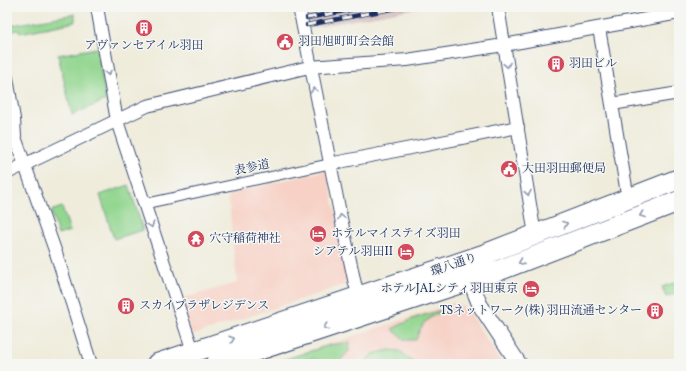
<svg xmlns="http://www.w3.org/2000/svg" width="686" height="371" font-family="Vollkorn,'Noto Serif JP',serif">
  <rect width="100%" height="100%" fill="#f6f6f2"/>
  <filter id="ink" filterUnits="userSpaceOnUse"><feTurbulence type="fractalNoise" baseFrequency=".025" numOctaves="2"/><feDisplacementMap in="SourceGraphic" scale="8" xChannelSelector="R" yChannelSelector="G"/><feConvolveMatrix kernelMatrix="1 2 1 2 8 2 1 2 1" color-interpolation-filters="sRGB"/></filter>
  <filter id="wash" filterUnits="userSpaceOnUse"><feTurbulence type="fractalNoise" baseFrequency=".012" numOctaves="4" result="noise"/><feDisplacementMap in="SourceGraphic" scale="16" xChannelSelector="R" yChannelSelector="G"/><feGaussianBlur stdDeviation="0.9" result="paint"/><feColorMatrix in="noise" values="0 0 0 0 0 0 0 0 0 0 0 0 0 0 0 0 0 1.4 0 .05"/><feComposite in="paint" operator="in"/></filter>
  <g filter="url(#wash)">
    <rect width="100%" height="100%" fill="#efecdb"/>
    <path fill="#f7d1c6" d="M 327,170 L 350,283 L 191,336 L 180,299 L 237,283 L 228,194 Z
      M 454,303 L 465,307 L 503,364 L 267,364 Z"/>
    <path fill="#d2bfbf" d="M 339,7 L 423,7 L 311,28 L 308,15 L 334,10 L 334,8 Z"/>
    <path fill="#92d68f" stroke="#568276" d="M 75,14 L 75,22 L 20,33 L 18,30 L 8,32 L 7,26 Z
      M 97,48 L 106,100 L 72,115 L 58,55 Z
      M 129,185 L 143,230 L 114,239 L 100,195 Z
      M 62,207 L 70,231 L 58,235 L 51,211 Z
      M 679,281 L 679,292 L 666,297 L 662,287 Z
      M 441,310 L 442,312 C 426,318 421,324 416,340 L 405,340 L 392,329 L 415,318 Z
      M 350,342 L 349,351 L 337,364 L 323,364 C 312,353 305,361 293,364 C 286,365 277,364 270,364 L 330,345 Z
      M 389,350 L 400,351 L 414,363 L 362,364 L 373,354 Z"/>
  </g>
  <g filter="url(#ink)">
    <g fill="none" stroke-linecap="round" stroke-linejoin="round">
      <defs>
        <path id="pedestrian" d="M 144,204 L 329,164"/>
        <path id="minor" d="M 97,7 L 117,121 L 190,342 L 195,351
          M 299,7 L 342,223 L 355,284 L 362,301
          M 498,7 L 535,235
          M 599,28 L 628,199
          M 7,78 L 14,119 L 15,137 L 57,256 L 91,364
          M 612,104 L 679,93
          M 329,164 L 518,127
          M 7,173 L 147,106 L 309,67 L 407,60 L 504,45 L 679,13"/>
        <path id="tertiary" d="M 466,270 L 480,305 L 519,364"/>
        <path id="trunk" d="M 157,364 L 483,255 L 679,179
          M 216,364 L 500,270 L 679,201"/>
      </defs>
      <use href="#pedestrian" stroke="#3b4b71" stroke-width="11"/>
      <use href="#minor" stroke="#3b4b71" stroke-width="14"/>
      <use href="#tertiary" stroke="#3b4b71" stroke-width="17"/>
      <use href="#trunk" stroke="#3b4b71" stroke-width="22"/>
      <use href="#pedestrian" stroke="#fff" stroke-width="9"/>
      <use href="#minor" stroke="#fff" stroke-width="12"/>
      <use href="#tertiary" stroke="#fff" stroke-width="15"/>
      <use href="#trunk" stroke="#fff" stroke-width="20"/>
      <defs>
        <path id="rail" d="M 307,18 L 367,7
          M 307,25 L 402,7"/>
      </defs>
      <use href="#rail" stroke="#1b2f5e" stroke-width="4.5"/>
      <use href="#rail" stroke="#f6f6f2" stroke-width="3" stroke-dasharray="9" stroke-linecap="butt"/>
    </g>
    <defs><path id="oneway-chevron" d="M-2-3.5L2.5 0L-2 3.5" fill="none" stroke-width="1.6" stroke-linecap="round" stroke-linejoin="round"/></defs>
    <g stroke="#8d97ae">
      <use href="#oneway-chevron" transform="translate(507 65) rotate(80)"/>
      <use href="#oneway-chevron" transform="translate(108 73) rotate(79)"/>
      <use href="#oneway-chevron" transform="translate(314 90) rotate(-102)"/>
      <use href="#oneway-chevron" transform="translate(528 193) rotate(80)"/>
      <use href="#oneway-chevron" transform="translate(642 215) rotate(160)"/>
      <use href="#oneway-chevron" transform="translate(341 217) rotate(-102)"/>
      <use href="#oneway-chevron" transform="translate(565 224) rotate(-21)"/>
      <use href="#oneway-chevron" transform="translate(151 225) rotate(72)"/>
      <use href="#oneway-chevron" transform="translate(521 262) rotate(159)"/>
      <use href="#oneway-chevron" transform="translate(326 327) rotate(162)"/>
      <use href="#oneway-chevron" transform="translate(232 339) rotate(-19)"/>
    </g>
  </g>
  <defs>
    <symbol id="building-disc" viewBox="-11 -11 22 22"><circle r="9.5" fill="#d1495b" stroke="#f6f6f2"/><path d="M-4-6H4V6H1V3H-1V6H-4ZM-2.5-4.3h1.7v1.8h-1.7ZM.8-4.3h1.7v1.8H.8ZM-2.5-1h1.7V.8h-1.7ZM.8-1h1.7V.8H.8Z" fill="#fff"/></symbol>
    <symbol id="civic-disc" viewBox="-11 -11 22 22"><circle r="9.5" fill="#d1495b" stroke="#f6f6f2"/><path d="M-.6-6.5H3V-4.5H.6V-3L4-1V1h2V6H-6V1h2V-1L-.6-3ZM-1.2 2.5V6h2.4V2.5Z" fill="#fff"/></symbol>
    <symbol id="hotel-disc" viewBox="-11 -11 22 22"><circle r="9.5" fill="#d1495b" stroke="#f6f6f2"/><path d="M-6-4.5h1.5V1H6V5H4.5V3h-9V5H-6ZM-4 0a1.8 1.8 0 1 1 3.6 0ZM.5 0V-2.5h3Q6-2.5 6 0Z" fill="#fff"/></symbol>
    <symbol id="temple-disc" viewBox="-11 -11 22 22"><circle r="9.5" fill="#d1495b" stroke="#f6f6f2"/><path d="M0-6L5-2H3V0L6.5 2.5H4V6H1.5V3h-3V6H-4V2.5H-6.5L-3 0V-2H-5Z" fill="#fff"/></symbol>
  </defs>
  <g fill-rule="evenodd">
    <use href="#building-disc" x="134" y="18" width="20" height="20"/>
    <use href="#civic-disc" x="275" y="32" width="20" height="20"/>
    <use href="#building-disc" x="546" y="54" width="20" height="20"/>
    <use href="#civic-disc" x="499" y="159" width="20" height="20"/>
    <use href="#hotel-disc" x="308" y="224" width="20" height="20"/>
    <use href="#temple-disc" x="186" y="229" width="20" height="20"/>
    <use href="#hotel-disc" x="396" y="242" width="20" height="20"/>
    <use href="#hotel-disc" x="521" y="279" width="20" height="20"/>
    <use href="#building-disc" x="116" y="296" width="20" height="20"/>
    <use href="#building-disc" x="645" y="301" width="20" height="20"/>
  </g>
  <g text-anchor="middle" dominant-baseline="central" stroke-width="3" stroke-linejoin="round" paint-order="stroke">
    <g font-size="12" fill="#1b2f5e" stroke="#f6f6f2" text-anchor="start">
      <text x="298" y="42">羽田旭町町会会館</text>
      <text x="144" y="46" text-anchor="middle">アヴァンセアイル羽田</text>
      <text x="569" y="64">羽田ビル</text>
      <text x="522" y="169">大田羽田郵便局</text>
      <text x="331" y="234">ホテルマイステイズ羽田</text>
      <text x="209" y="239">穴守稲荷神社</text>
      <text x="393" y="252" text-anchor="end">シアテル羽田II</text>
      <text x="518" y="289" text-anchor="end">ホテルJALシティ羽田東京</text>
      <text x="139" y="306">スカイプラザレジデンス</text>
      <text x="642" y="311" text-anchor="end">TSネットワーク(株) 羽田流通センター</text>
    </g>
    <g font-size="12" fill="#1b2f5e" stroke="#f6f6f2">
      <text transform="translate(252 168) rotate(-12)">表参道</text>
      <text transform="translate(454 265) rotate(-19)">環八通り</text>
    </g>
  </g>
  <rect width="686" height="371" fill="none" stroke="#f6f6f2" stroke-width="24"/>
</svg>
